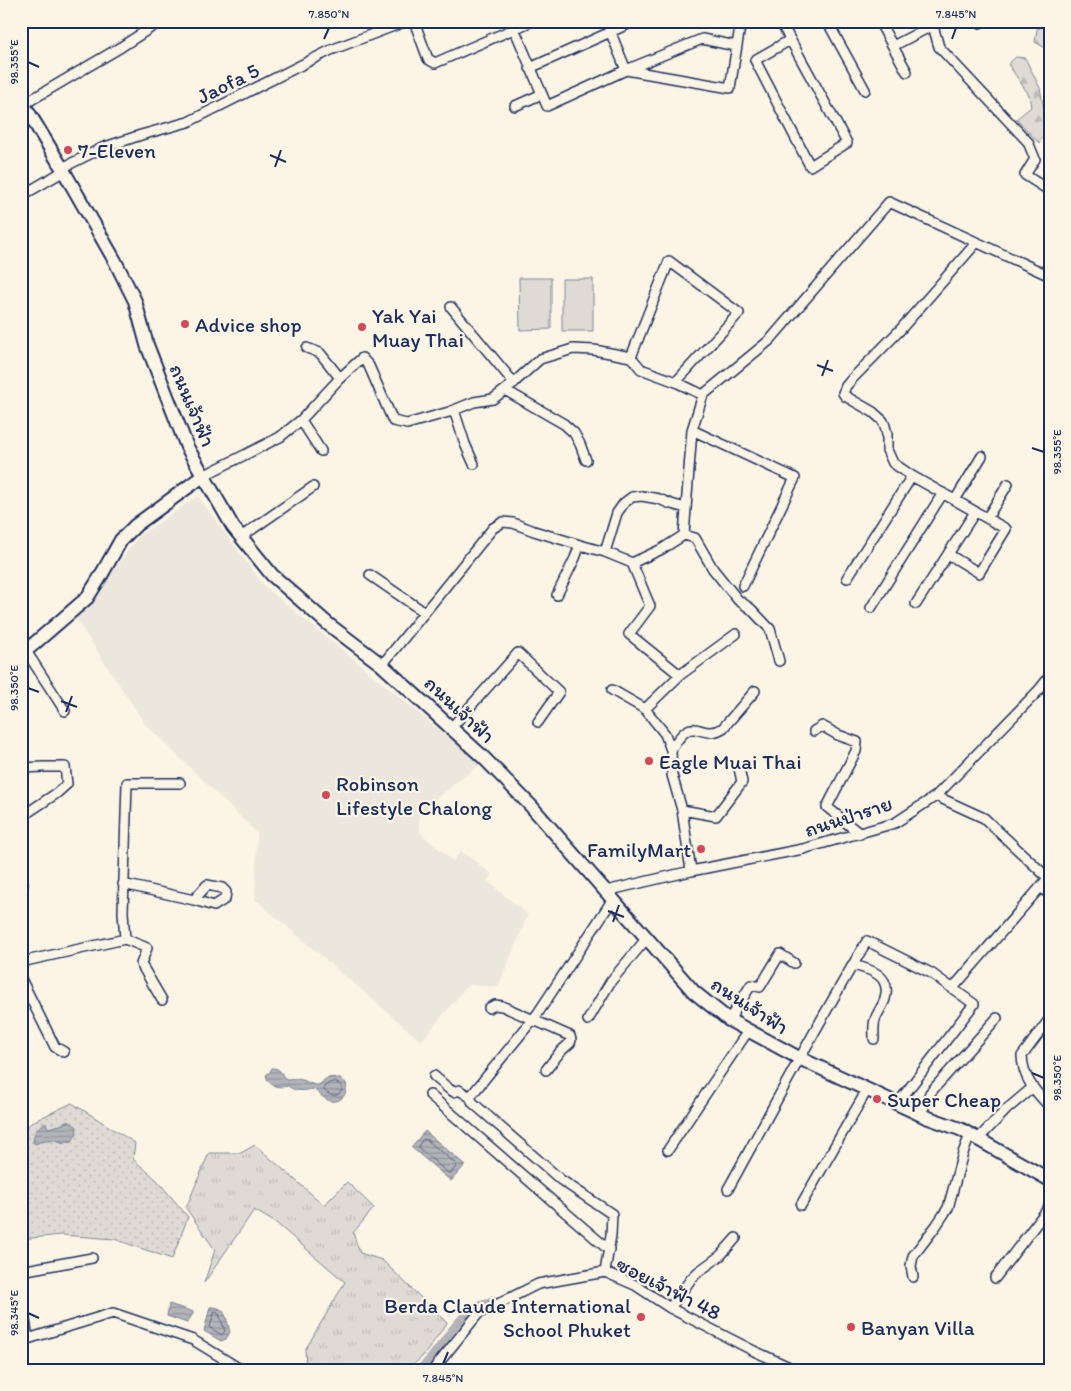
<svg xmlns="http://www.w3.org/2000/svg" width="1071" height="1391" font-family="Itim,'Playpen Sans Thai',sans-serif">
  <defs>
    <pattern id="grass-tufts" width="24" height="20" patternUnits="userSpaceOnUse" patternTransform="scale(1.25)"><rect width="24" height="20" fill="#dfdbd4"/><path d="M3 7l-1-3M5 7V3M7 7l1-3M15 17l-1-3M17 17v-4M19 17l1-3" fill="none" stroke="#bfbcb8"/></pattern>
    <pattern id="forest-firs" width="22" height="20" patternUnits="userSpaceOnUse" patternTransform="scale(1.25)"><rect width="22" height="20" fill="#dfdbd4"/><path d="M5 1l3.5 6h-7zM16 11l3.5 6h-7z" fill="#bfbcb8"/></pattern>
    <pattern id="park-dots" width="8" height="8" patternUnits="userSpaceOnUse" patternTransform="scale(1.25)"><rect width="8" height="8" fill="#dfdbd4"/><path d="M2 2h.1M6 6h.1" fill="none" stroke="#bfbcb8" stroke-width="1.8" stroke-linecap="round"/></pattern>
    <pattern id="water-rules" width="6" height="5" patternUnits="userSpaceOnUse" patternTransform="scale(1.25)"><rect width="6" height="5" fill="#b2b4b8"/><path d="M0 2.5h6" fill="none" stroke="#909399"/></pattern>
  </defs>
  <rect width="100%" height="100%" fill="#fcf5e5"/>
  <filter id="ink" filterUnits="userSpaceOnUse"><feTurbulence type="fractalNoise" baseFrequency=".02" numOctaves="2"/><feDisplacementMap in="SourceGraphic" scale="10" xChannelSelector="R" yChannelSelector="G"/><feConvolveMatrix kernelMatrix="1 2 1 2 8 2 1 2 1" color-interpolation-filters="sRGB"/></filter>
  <g filter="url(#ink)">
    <path fill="#ece7dc" d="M 198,496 L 264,586 L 481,764 L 434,800 L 420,816 L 419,822 L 420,831 L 424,836 L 453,861 L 461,851 L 492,874 L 487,881 L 528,915 L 498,987 L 468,985 L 421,1041 L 255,899 L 257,833 L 145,724 L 76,619 L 140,535 Z"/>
    <path fill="url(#grass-tufts)" stroke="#7d8599" d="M 255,1145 L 324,1205 L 347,1182 L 374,1208 L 353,1233 L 360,1253 L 382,1260 L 447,1323 L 424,1355 L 407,1370 L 303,1370 L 306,1365 L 305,1350 L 345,1282 L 276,1223 L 254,1210 L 204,1283 L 215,1250 L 186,1208 L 209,1153 L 241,1153 Z"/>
    <path fill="url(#forest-firs)" stroke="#7d8599" d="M 1050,25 L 1050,49 L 1049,50 L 1035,42 L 1037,29 Z
      M 1016,57 L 1025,58 L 1040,88 L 1045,115 L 1050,110 L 1050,125 L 1039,143 L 1016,119 L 1031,107 L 1029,95 L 1008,64 Z"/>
    <path fill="url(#park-dots)" stroke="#7d8599" d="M 72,1103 L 135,1143 L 133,1159 L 157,1180 L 188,1217 L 172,1259 L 114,1239 L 62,1235 L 21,1239 L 21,1133 L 32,1122 Z"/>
    <path fill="#dfdbd4" stroke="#7d8599" d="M 519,278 L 551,278 L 551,329 L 520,330 Z
      M 562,279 L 593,279 L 593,331 L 562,331 Z"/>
    <path fill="url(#water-rules)" stroke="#767f94" d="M 272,1068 C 281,1068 281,1074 286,1080 C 292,1080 296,1078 302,1080 C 307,1081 313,1086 318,1085 C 319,1085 323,1082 324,1080 C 332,1075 340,1078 346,1083 C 349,1098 335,1107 323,1097 C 320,1095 318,1092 314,1089 C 304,1090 297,1093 288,1086 C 278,1088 269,1087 266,1075 L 270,1072 Z
      M 65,1121 L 70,1122 L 76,1126 L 77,1133 L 72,1141 L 64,1143 L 56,1140 L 45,1140 L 35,1144 L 33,1142 C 34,1132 37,1127 46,1123 L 48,1128 L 64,1124 Z
      M 425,1131 L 465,1165 L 451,1181 L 411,1147 Z
      M 169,1304 L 194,1312 L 187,1323 L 167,1316 Z
      M 210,1307 C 227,1306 226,1319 230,1332 L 226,1339 L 221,1341 L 204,1331 Z"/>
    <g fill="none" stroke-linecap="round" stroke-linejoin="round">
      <path stroke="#576482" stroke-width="1" d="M 335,1082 L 342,1086 C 343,1098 329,1097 324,1090 L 324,1087 L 329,1083 Z
        M 424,1139 L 427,1140 L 456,1164 L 456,1167 L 451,1173 L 448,1173 L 419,1148 L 419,1145 Z
        M 215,1312 L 219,1314 L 225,1331 L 222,1335 L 210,1328 Z"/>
      <path stroke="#b2b4b8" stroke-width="8" d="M 475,1307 L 493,1300
        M 419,1370 C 439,1352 449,1329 468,1312"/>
      <defs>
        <path id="street" d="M 414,21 L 428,59 L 435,63 L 532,21
          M 511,21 L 547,106 L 626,70 L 730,88 L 741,21
          M 606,21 L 626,70 L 702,39 L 736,46
          M 780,21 L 847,143 L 810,166 L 755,60 L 790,40
          M 827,21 L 865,90
          M 879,21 L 907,72
          M 930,21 L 933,26 L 939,47 L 1028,142 L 1035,159 L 1025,175 L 1050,191
          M 979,21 L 980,23
          M 893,46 L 941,21
          M 530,68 L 635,21
          M 24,104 L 121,47 L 161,21
          M 515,106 L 542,94
          M 62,168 L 102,148 L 141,135 L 188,122 L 331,50 L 407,21
          M 21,196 L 64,171
          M 451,307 L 514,383
          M 307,348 L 320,353 L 340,378
          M 631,357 L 669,261 L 739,313 L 676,382
          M 505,390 L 564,424 L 574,433 L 580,444 L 586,460
          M 454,410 L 465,444 L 474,464
          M 301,420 L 321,451
          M 692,430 L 795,478 L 743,586
          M 203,476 L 280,437 L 301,420 L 340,378 L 362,358 L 369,366 L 393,421 L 407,424 L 449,412 L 474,402 L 493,399 L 509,387 L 540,359 L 573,349 L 594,350 L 631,357 L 641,369 L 676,382 L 703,395
          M 955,500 L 982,456
          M 987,518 L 1008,484
          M 684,535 L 695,538 L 713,569 L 738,600 L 751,609 L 770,629 L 779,661
          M 241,537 L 313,487
          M 605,552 L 617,513 L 624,503 L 632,497 L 642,496 L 659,499 L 671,504 L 686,508
          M 948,554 L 979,573 L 1006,529 L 912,476 L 893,463 L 887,450 L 887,434 L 885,426 L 883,421 L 873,412 L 845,396 L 843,393 L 846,386 L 852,379 L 900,330 L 977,242
          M 632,563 L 662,549 L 684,535 L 692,430 L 703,395 L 770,340 L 889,202 L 1050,276
          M 370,575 L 424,612
          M 847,578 L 912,476
          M 557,595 L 575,558 L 580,545 L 605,552 L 632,563 L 650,606 L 629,634 L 680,675
          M 916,604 L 975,512
          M 871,608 L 943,493
          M 26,651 L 65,711
          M 382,665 L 493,528 L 503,522 L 513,523 L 534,531 L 580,545
          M 612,690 L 645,709 L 665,734 L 671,750 L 672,775 L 682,810 L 691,871
          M 645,709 L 680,675 L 736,634
          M 451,728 L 518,653 L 559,692 L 538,722
          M 814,731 L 822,726 L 838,735 L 857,742 L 856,751 L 827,807 L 860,834
          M 671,750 C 695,709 698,743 723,728 L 755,691
          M 21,768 L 44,767 L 65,767 L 67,784 L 57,793 L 27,813
          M 936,796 L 984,818 L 1048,878
          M 682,810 L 716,816 L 742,782 L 739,768
          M 123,884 L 194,900 L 207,885 L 222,888 L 226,892 L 225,899 L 214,906 L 194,900
          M 21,885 L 23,884
          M 1041,887 L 1050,895
          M 606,891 L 691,871 L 803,849 L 895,823 L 936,796 L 1039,690 L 1050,676
          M 125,939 L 147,948 L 141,964 L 162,1000
          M 21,962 L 125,939 L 123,912 L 127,783 L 180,783
          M 852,965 C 870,969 892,975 885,999 C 883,1006 877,1013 875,1020 C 873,1026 874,1033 874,1039
          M 21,979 L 55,1047 L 64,1052
          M 953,988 L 1050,876
          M 489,1008 L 495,1005 L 502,1006 L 570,1036 L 571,1040 L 570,1043 L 560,1052 L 546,1070
          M 588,1020 L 611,981 L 647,938
          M 729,1020 L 751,985 L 760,987 L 780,954 L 794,963
          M 1048,1021 L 1022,1056 C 1023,1079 1035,1091 1050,1107
          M 434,1076 L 449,1089 L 454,1092 L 459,1090 L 470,1097
          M 430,1095 L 609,1250
          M 921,1114 L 930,1093 L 997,1018
          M 978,1139 L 1007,1109 L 1032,1088
          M 668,1150 L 748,1031
          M 728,1189 C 774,1106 818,1022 867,941 L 931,973 L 974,1004 L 898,1103
          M 801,1205 L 867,1090
          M 21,1271 L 92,1258
          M 605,1272 L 611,1235 L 612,1214 L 561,1180 L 473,1103 L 470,1097 L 538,1013 L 613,899
          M 913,1277 L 911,1266 L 913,1256 L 936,1226 L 948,1208 L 963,1153 L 970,1135
          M 995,1278 L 1050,1206
          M 21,1295 L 28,1339
          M 670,1308 L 691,1279 L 698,1272 L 720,1256 L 736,1238
          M 21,1341 L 113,1313 L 193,1340 L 242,1370
          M 433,1370 L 478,1314 L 538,1284 L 605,1272 L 635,1285 L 670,1308 L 713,1330 L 754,1351 L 796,1370"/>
        <path id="secondary" d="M 21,100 L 62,168 L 115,261 L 135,301 L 147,345 L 187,447 L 233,527 L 272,575 L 328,624 L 382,665 L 483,757 L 531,806 L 694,992 L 729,1020 L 799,1058 L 926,1117 L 960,1129 L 1050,1180
          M 21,655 L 87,598 L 99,579 L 121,540 L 136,525 L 203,476"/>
      </defs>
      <use href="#street" stroke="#1b2f5e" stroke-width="12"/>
      <use href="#secondary" stroke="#1b2f5e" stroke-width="16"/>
      <use href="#street" stroke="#fcf5e5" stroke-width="9"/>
      <use href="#secondary" stroke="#fcf5e5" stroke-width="12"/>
    </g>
  </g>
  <path fill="none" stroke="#1b2f5e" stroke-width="2" d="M 324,39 L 329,28M 952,39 L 956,28M 28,62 L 39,67M 270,155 L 286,162M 275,167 L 281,150M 817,365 L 833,371M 822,376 L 828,360M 1032,448 L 1044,452M 28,688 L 39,692M 61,701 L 77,707M 66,712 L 72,696M 608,911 L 624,917M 613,922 L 619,905M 1032,1073 L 1044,1078M 28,1313 L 39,1318M 443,1364 L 448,1352"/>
  <g fill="#d1495b" stroke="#fcf5e5" stroke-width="2">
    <circle cx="68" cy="150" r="5"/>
    <circle cx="185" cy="324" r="5"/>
    <circle cx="362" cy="327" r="5"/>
    <circle cx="649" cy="761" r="5"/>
    <circle cx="326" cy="795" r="5"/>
    <circle cx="701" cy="849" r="5"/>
    <circle cx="877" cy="1099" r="5"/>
    <circle cx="641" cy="1317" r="5"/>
    <circle cx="851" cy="1327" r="5"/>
  </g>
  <g text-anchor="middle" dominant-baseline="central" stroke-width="4.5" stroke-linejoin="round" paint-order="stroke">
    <g font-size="21" fill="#1b2f5e" stroke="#fcf5e5">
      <text transform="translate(228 83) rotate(-26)">Jaofa 5</text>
      <text transform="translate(193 405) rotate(67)">ถนนเจ้าฟ้า</text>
      <text transform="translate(460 709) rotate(43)">ถนนเจ้าฟ้า</text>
      <text transform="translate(848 816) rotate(-18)">ถนนป่าราย</text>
      <text transform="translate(750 1005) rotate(33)">ถนนเจ้าฟ้า</text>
      <text transform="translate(669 1288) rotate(27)">ซอยเจ้าฟ้า 48</text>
    </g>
    <g font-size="21" fill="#1b2f5e" stroke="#fcf5e5" text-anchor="start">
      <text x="78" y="150">7-Eleven</text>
      <text x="372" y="315">Yak Yai<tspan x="372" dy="24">Muay Thai</tspan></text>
      <text x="195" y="324">Advice shop</text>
      <text x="659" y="761">Eagle Muai Thai</text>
      <text x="336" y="783">Robinson<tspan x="336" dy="24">Lifestyle Chalong</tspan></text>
      <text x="691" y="849" text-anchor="end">FamilyMart</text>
      <text x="887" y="1099">Super Cheap</text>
      <text x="631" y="1305" text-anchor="end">Berda Claude International<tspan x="631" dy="24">School Phuket</tspan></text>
      <text x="861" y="1327">Banyan Villa</text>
    </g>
  </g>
  <rect width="1071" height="1391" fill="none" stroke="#fcf5e5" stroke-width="55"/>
  <rect x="28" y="28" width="1016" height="1336" fill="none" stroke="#1b2f5e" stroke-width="2"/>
  <g font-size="12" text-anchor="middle" fill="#1b2f5e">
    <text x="329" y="18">7.850°N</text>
    <text x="956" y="18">7.845°N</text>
    <text transform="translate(14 62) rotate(-90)" y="4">98.355°E</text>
    <text transform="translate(1057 452) rotate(-90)" y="4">98.355°E</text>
    <text transform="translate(14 688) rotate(-90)" y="4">98.350°E</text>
    <text transform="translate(1057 1078) rotate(-90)" y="4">98.350°E</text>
    <text transform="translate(14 1313) rotate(-90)" y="4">98.345°E</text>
    <text x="443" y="1382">7.845°N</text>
  </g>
</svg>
